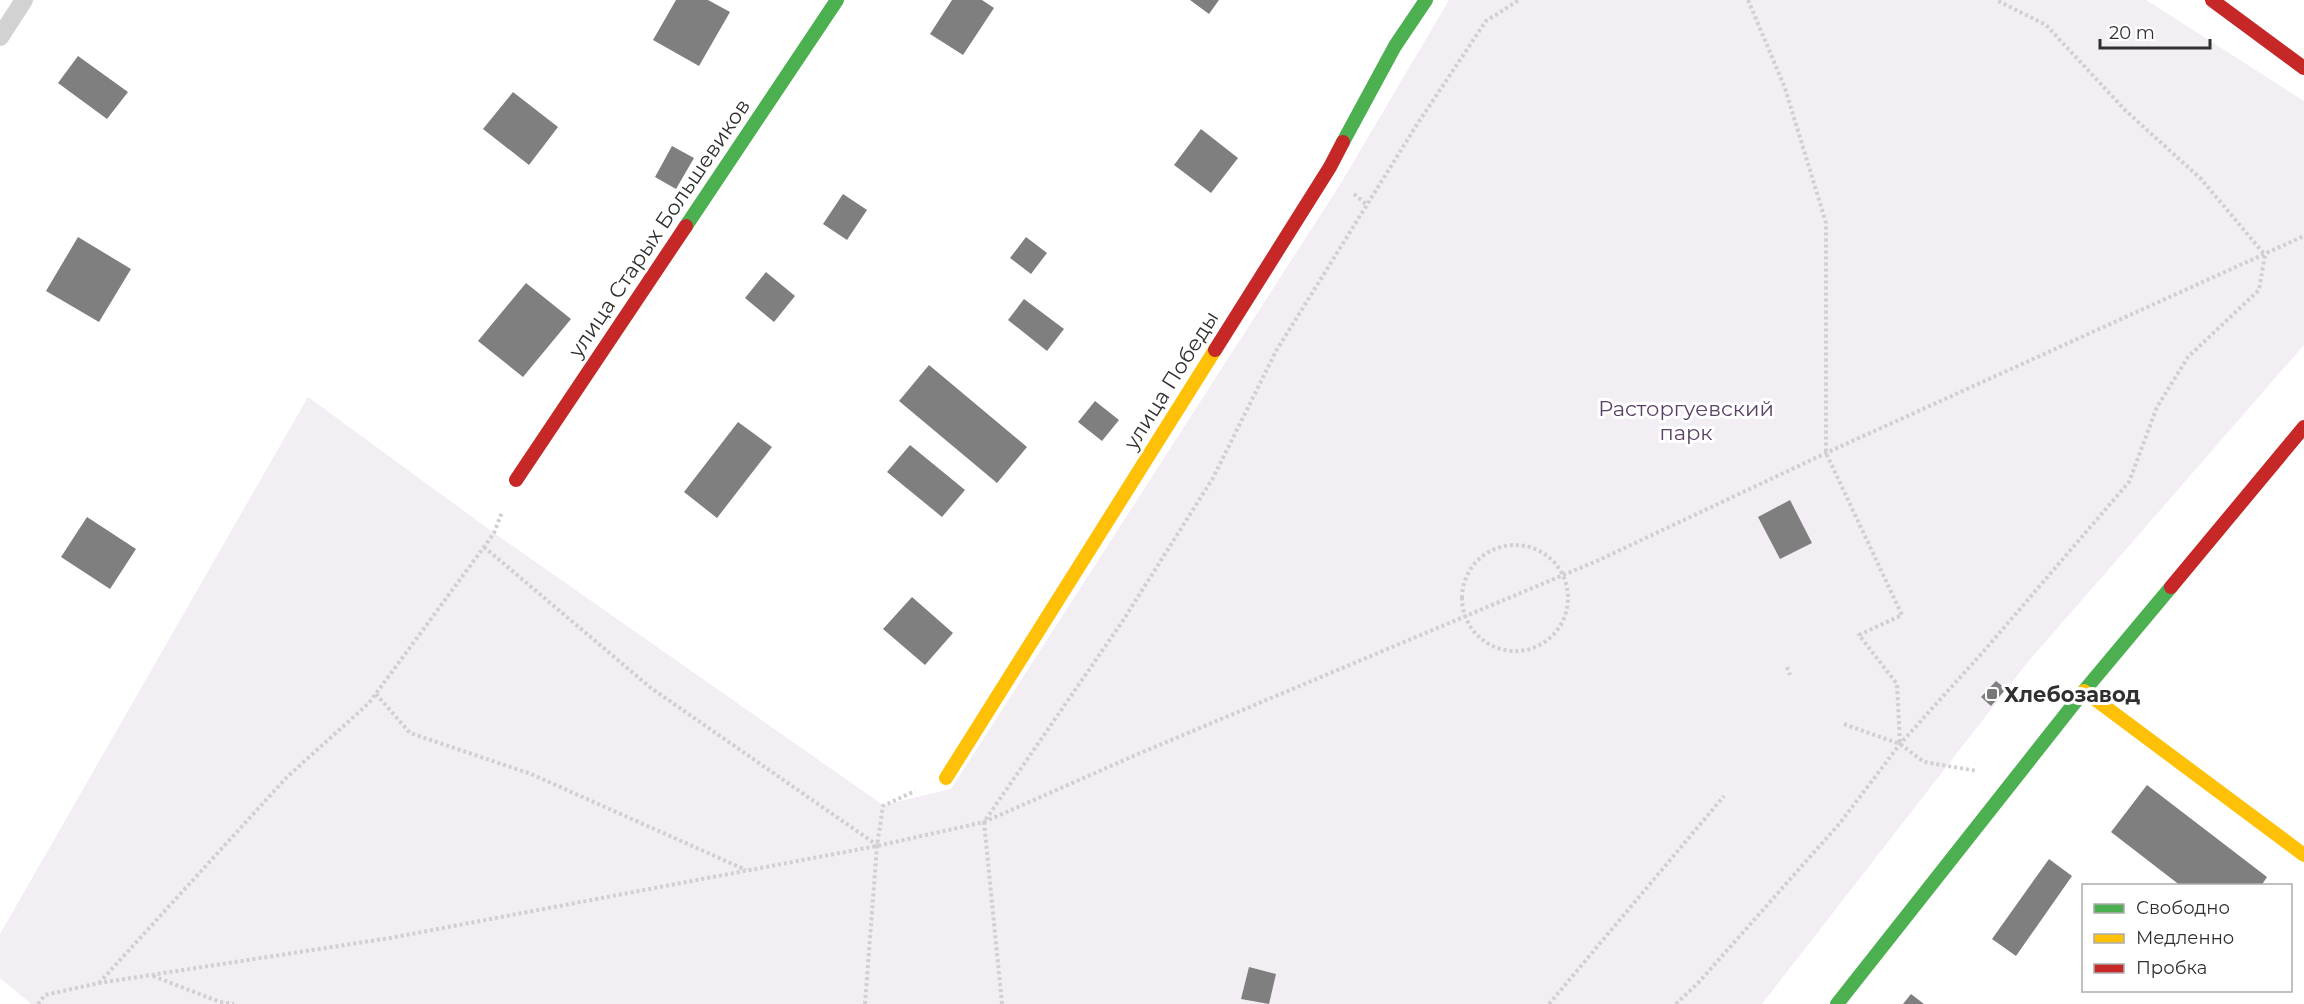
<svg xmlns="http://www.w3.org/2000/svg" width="2304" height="1004" font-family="Montserrat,sans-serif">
  <rect width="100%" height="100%" fill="#fff"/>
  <path fill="#f2eef4" d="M 1449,0 L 2146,0 L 2304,101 L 2304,345 L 2027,663 L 1762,1004 L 31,1004 L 0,978 L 0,934 L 308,397 L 494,533 L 883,805 L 951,789 L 1341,183 Z"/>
  <path fill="#7f7f7f" d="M 676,0 L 708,0 L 730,12 L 699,66 L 653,40 Z
    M 952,0 L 982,0 L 994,8 L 963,55 L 930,34 Z
    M 1190,0 L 1219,0 L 1209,14 Z
    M 78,56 L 128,92 L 107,119 L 58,83 Z
    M 513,92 L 558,127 L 529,165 L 483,129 Z
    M 1201,129 L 1238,158 L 1211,193 L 1174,165 Z
    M 672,146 L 694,158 L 676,189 L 655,177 Z
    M 843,194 L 867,210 L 847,240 L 823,224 Z
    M 78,237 L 131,269 L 99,322 L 46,291 Z
    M 1026,237 L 1047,253 L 1031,274 L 1010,258 Z
    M 766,272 L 795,296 L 774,322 L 745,298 Z
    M 526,283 L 571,319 L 523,377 L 478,341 Z
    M 1024,299 L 1064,329 L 1047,351 L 1008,320 Z
    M 929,365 L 1027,447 L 997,483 L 899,401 Z
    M 1095,401 L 1119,420 L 1102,441 L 1078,422 Z
    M 738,422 L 772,447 L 717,518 L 684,492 Z
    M 910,445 L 965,490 L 942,517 L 887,472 Z
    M 1790,500 L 1812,543 L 1780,559 L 1758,517 Z
    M 87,517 L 136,549 L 110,589 L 61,557 Z
    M 912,597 L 953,633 L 925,665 L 883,629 Z
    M 1996,681 L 2006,689 L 1991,706 L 1981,697 Z
    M 2147,785 L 2267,877 L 2261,886 L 2181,886 L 2111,832 Z
    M 2049,859 L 2072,876 L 2016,956 L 1992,939 Z
    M 1249,967 L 1276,974 L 1269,1004 L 1241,999 Z
    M 1911,994 L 1924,1004 L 1903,1004 Z"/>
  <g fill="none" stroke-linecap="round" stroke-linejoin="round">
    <path stroke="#d0d0d0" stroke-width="4" stroke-dasharray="3 3" stroke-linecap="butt" d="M 1748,0 L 1785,88 L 1826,223 L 1826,453 L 1902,615 L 1859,635 L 1897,684 L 1900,744
      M 1354,194 L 1366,204
      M1462 598a53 53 0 1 1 106 0a53 53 0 1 1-106 0Z
      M 484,547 L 651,688 L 877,845
      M 1787,667 L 1790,675
      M 376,694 L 410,733 L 531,774 L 746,870
      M 1844,724 L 1900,744 L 1924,762 L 1977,771
      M 153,976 L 220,1002 L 234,1004
      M 99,983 L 287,777 L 369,703 L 484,547 L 494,533 L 502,512
      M 38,1004 L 45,995 L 99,983 L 390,938 L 877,846 L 984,822 L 1138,754 L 1599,560 L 1826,453 L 2304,236
      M 865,1004 L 877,846 L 883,806 L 915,791
      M 1002,1004 L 984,822 L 1122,622 L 1213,478 L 1276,351 L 1416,126 L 1486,21 L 1519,0
      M 1549,1004 L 1724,796
      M 1676,1004 L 1699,982 L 1840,823 L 1900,744 L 1983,652 L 2129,482 L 2157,407 L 2188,357 L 2259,290 L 2265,255 L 2201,179 L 2125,110 L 2046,25 L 1996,0"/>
    <path stroke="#d2d2d2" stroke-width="18" d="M 0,37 L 24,0"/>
    <path stroke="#4caf50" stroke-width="14" d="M 1343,142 L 1395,46 L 1426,0
      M 686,226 L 837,0
      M 1837,1004 L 2084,691 L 2171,587"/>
    <path stroke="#ffc107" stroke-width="14" d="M 2084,691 L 2304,855
      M 946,778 L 1215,350"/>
    <path stroke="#c62828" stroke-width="14" d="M 2212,0 L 2304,68
      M 1215,350 L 1330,167 L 1343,142
      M 516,480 L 686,226
      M 2171,587 L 2304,427"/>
  </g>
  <rect fill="#787878" stroke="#fff" stroke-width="2" x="1986" y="688" width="12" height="12" rx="3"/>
  <g text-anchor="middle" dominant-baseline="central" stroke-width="6" stroke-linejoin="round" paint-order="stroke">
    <g font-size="21" fill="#303030" stroke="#fff">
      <text transform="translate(659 228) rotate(-56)">улица Старых Большевиков</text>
      <text transform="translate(1171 380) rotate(-58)">улица Победы</text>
    </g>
    <g font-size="21" fill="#5b4168" stroke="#fff">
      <text x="1686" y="408">Расторгуевский<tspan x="1686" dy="24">парк</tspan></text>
    </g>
    <g font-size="21" font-weight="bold" fill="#303030" stroke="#fff" text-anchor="start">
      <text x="2004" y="694">Хлебозавод</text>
    </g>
  </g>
  <rect x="2082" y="884" width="210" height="108" fill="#ffffff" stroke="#acacac" stroke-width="1.5"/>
  <rect x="2094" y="904" width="30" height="9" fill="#4caf50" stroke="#acacac" stroke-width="1.5"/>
  <text x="2136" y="914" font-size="18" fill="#303030">Свободно</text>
  <rect x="2094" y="934" width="30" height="9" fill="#ffc107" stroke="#acacac" stroke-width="1.5"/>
  <text x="2136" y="944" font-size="18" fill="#303030">Медленно</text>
  <rect x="2094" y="964" width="30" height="9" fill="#c62828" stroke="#acacac" stroke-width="1.5"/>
  <text x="2136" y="974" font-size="18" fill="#303030">Пробка</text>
  <path d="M2100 39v9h110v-9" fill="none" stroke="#303030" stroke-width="3"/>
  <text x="2109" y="39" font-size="18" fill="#303030" stroke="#ffffff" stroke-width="4.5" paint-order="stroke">20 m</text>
</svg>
